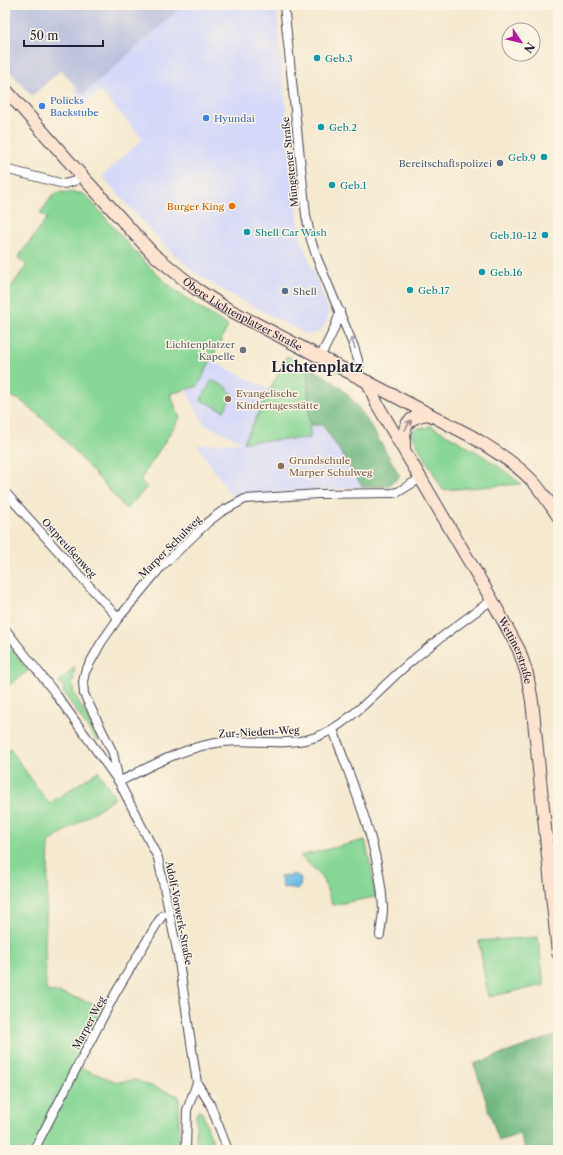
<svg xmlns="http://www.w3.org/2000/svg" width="563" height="1155" font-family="'Libre Caslon Text',serif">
  <rect width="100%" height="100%" fill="#fcf5e5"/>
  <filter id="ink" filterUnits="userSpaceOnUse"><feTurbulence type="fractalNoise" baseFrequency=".025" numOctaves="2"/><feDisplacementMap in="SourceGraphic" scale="8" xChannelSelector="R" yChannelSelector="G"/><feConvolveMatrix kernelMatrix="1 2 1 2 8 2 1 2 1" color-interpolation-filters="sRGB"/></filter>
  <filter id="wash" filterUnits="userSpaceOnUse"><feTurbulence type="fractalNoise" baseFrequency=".012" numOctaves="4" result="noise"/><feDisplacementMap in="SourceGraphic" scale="16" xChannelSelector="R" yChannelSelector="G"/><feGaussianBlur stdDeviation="0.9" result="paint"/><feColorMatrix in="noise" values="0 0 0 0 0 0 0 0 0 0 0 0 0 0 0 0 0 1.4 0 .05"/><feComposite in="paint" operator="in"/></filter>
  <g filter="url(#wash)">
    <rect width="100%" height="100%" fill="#f5e9cf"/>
    <path fill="#d4d8f9" d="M 184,5 L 276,5 L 294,189 L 301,239 L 328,310 L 328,318 L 325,325 L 320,331 L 311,334 L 306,334 L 231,295 L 194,272 L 163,244 L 102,176 L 143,139 L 100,91 L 85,104 L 73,91 L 77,88 L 83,95 Z
      M 211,360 L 270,390 L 244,442 L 310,438 L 310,425 L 323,425 L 363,487 L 243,494 L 232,497 L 197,445 L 243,442 L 205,425 L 195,408 L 186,390 L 198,386 Z"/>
    <path fill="#bdc3de" d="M 5,5 L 184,5 L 83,95 L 61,70 L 32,96 L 5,66 Z"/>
    <path fill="#88d796" stroke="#557c68" d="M 59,192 L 81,193 L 86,196 C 113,225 137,258 168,284 C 186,300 208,313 228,326 L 198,386 L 170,394 L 180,418 L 140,480 L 147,487 L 126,509 L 54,428 L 20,400 L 5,394 L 5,295 L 27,265 L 18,258 L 47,218 L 40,213 L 54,194 Z
      M 287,356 L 307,366 L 310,438 L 244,442 Z
      M 212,380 L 228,388 L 227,390 L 233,393 L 224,411 L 201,400 Z
      M 429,425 C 462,443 493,460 521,484 L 443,490 L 412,435 L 412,431 L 418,428 L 428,428 Z
      M 5,640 L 28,671 L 5,688 Z
      M 75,666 L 72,684 L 74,693 L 99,739 L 99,741 L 96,740 L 63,692 L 64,689 L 59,682 Z
      M 10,749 L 49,804 L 98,771 L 115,798 L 49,842 L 45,946 L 46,991 L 59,993 L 104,1006 L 73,1065 L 117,1082 L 135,1080 L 179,1096 L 179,1150 L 5,1150 L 5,752 Z
      M 365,840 L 371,867 L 375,897 L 332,905 C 324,878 321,874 300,856 Z
      M 538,937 L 544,985 L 488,997 L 479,941 Z
      M 198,1110 L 200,1110 L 202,1113 L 216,1150 L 196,1150 L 196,1115 Z"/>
    <path fill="#6eb87f" stroke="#486d5d" d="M 307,366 C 318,372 331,379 341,388 C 366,412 382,446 400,476 L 388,486 L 363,487 L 323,425 L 310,425 Z
      M 556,1035 L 558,1039 L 558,1150 L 526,1150 L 519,1134 L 499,1141 L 474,1064 Z"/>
    <path fill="#6cbbe6" stroke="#476e90" d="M 286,875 L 287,877 C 291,874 297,874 301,878 L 300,886 L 297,890 L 288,887 L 283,888 L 280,876 Z"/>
  </g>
  <g filter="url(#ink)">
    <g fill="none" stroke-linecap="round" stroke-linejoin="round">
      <defs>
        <path id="street" d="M 284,5 L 306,215 L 311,240 L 317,258 L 354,347 L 358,360 L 359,377
          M 5,169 L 64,184 L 75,181 L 81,175
          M 320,357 C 328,342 336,328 340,311
          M 5,492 L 118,618
          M 5,629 L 55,693 L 119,782 L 158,858 L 178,955 L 197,1083 L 187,1110 L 186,1150
          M 333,729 C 353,787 380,846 383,908 C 383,917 381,926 380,935
          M 118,777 L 113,753 L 84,694 L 83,682 L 85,672 L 101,643 L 117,620 L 161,567 L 208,522 L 221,512 L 245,499 L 318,494 L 392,493 L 398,492 L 421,478
          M 119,782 C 152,765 186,746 223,742 C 253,739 287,747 316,737 C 348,726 382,686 408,664 C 435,641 464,620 492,600
          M 197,1083 L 210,1104 L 228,1150
          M 34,1150 L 116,992 L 158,922 L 163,915 L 169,913"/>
        <g id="secondary">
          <path id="s1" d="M 5,89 L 81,175 L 153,254 L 196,289 L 226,308 L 471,436 C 493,450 518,464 536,485 C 544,495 551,505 558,516"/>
          <path id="s2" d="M 368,382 L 377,404 L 492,600 L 519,650 L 527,674 L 532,701 L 558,953"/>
          <path d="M 404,449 C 403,426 405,417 429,414"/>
        </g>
      </defs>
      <use href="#street" stroke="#424051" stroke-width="10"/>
      <use href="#secondary" stroke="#424051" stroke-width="14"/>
      <use href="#street" stroke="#fff" stroke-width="8"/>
      <use href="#secondary" stroke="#fde4d1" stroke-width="12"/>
    </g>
    <defs><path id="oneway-shaft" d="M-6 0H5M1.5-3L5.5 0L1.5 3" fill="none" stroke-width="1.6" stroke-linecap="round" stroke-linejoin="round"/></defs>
    <use stroke="#9c9ca7" href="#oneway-shaft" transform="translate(353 343) rotate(-110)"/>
    <use stroke="#9a8d8e" href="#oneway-shaft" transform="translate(408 425) rotate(-59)"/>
  </g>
  <g fill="#0f9aa8" stroke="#fcf5e5" stroke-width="1.5">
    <circle cx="317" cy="58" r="4"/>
    <circle cx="321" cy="127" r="4"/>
    <circle cx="544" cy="157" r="4"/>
    <circle cx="332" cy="185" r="4"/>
    <circle cx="247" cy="232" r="4"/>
    <circle cx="545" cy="235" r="4"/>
    <circle cx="482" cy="272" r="4"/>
    <circle cx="410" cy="290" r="4"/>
  </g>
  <g fill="#3f7fe0" stroke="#fcf5e5" stroke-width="1.5">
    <circle cx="42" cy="106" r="4"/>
    <circle cx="206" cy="118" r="4"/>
  </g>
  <g fill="#5c6f8a" stroke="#fcf5e5" stroke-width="1.5">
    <circle cx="500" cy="163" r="4"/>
    <circle cx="285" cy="291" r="4"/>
  </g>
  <circle fill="#e8710a" stroke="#fcf5e5" stroke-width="1.5" cx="232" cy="206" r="4"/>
  <circle fill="#6b7280" stroke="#fcf5e5" stroke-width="1.5" cx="243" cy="350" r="4"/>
  <g fill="#8d6e63" stroke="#fcf5e5" stroke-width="1.5">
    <circle cx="228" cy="399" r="4"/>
    <circle cx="281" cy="466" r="4"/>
  </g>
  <g text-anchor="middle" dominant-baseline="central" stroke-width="3" stroke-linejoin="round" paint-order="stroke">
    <g font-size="10" fill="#0d838f" stroke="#fcf5e5" text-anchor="start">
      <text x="325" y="58">Geb.3</text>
      <text x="329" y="127">Geb.2</text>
      <text x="536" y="157" text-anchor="end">Geb.9</text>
      <text x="340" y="185">Geb.1</text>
      <text x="255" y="232">Shell Car Wash</text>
      <text x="537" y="235" text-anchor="end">Geb.10-12</text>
      <text x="490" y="272">Geb.16</text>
      <text x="418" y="290">Geb.17</text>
    </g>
    <g font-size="10" fill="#366cbe" stroke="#fcf5e5" text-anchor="start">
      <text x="50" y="100">Policks<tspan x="50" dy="12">Backstube</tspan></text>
      <text x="214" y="118">Hyundai</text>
    </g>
    <g font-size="10" fill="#22223b" stroke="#fcf5e5">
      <text transform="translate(290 162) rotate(-96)">Müngstener Straße</text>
      <text stroke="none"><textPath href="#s1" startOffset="330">Obere Lichtenplatzer Straße</textPath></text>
      <text transform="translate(170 547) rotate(-45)">Marper Schulweg</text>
      <text transform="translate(69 548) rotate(48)">Ostpreußenweg</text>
      <text stroke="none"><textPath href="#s2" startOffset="307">Wettinerstraße</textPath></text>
      <text transform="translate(259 732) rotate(-3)">Zur-Nieden-Weg</text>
      <text transform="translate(179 913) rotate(79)">Adolf-Vorwerk-Straße</text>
      <text transform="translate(89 1023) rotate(-62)">Marper Weg</text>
    </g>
    <g font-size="10" fill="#4e5e75" stroke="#fcf5e5" text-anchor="end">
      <text x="492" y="163">Bereitschaftspolizei</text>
      <text x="293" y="291" text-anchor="start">Shell</text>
    </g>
    <g font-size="10" fill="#c56008" stroke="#fcf5e5" text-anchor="end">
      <text x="224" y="206">Burger King</text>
    </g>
    <g font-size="10" fill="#5b616d" stroke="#fcf5e5" text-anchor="end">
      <text x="235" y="344">Lichtenplatzer<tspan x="235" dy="12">Kapelle</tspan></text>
    </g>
    <g font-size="10" fill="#785e54" stroke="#fcf5e5" text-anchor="start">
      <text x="236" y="393">Evangelische<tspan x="236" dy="12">Kindertagesstätte</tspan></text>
      <text x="289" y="460">Grundschule<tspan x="289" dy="12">Marper Schulweg</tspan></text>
    </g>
    <g font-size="14" font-weight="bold" fill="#22223b" stroke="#fcf5e5">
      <text x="317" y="367">Lichtenplatz</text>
    </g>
  </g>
  <rect width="563" height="1155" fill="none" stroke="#fcf5e5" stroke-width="20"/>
  <g transform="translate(521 42) rotate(125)"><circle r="19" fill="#fcf5e5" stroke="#a5a1a1"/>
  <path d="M0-3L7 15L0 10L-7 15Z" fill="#b5179e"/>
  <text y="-6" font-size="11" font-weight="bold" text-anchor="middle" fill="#22223b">N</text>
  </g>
  <path d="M24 40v6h79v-6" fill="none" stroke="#22223b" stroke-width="2"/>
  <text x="30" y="40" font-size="12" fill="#22223b" stroke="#fcf5e5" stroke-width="3" paint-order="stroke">50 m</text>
</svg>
